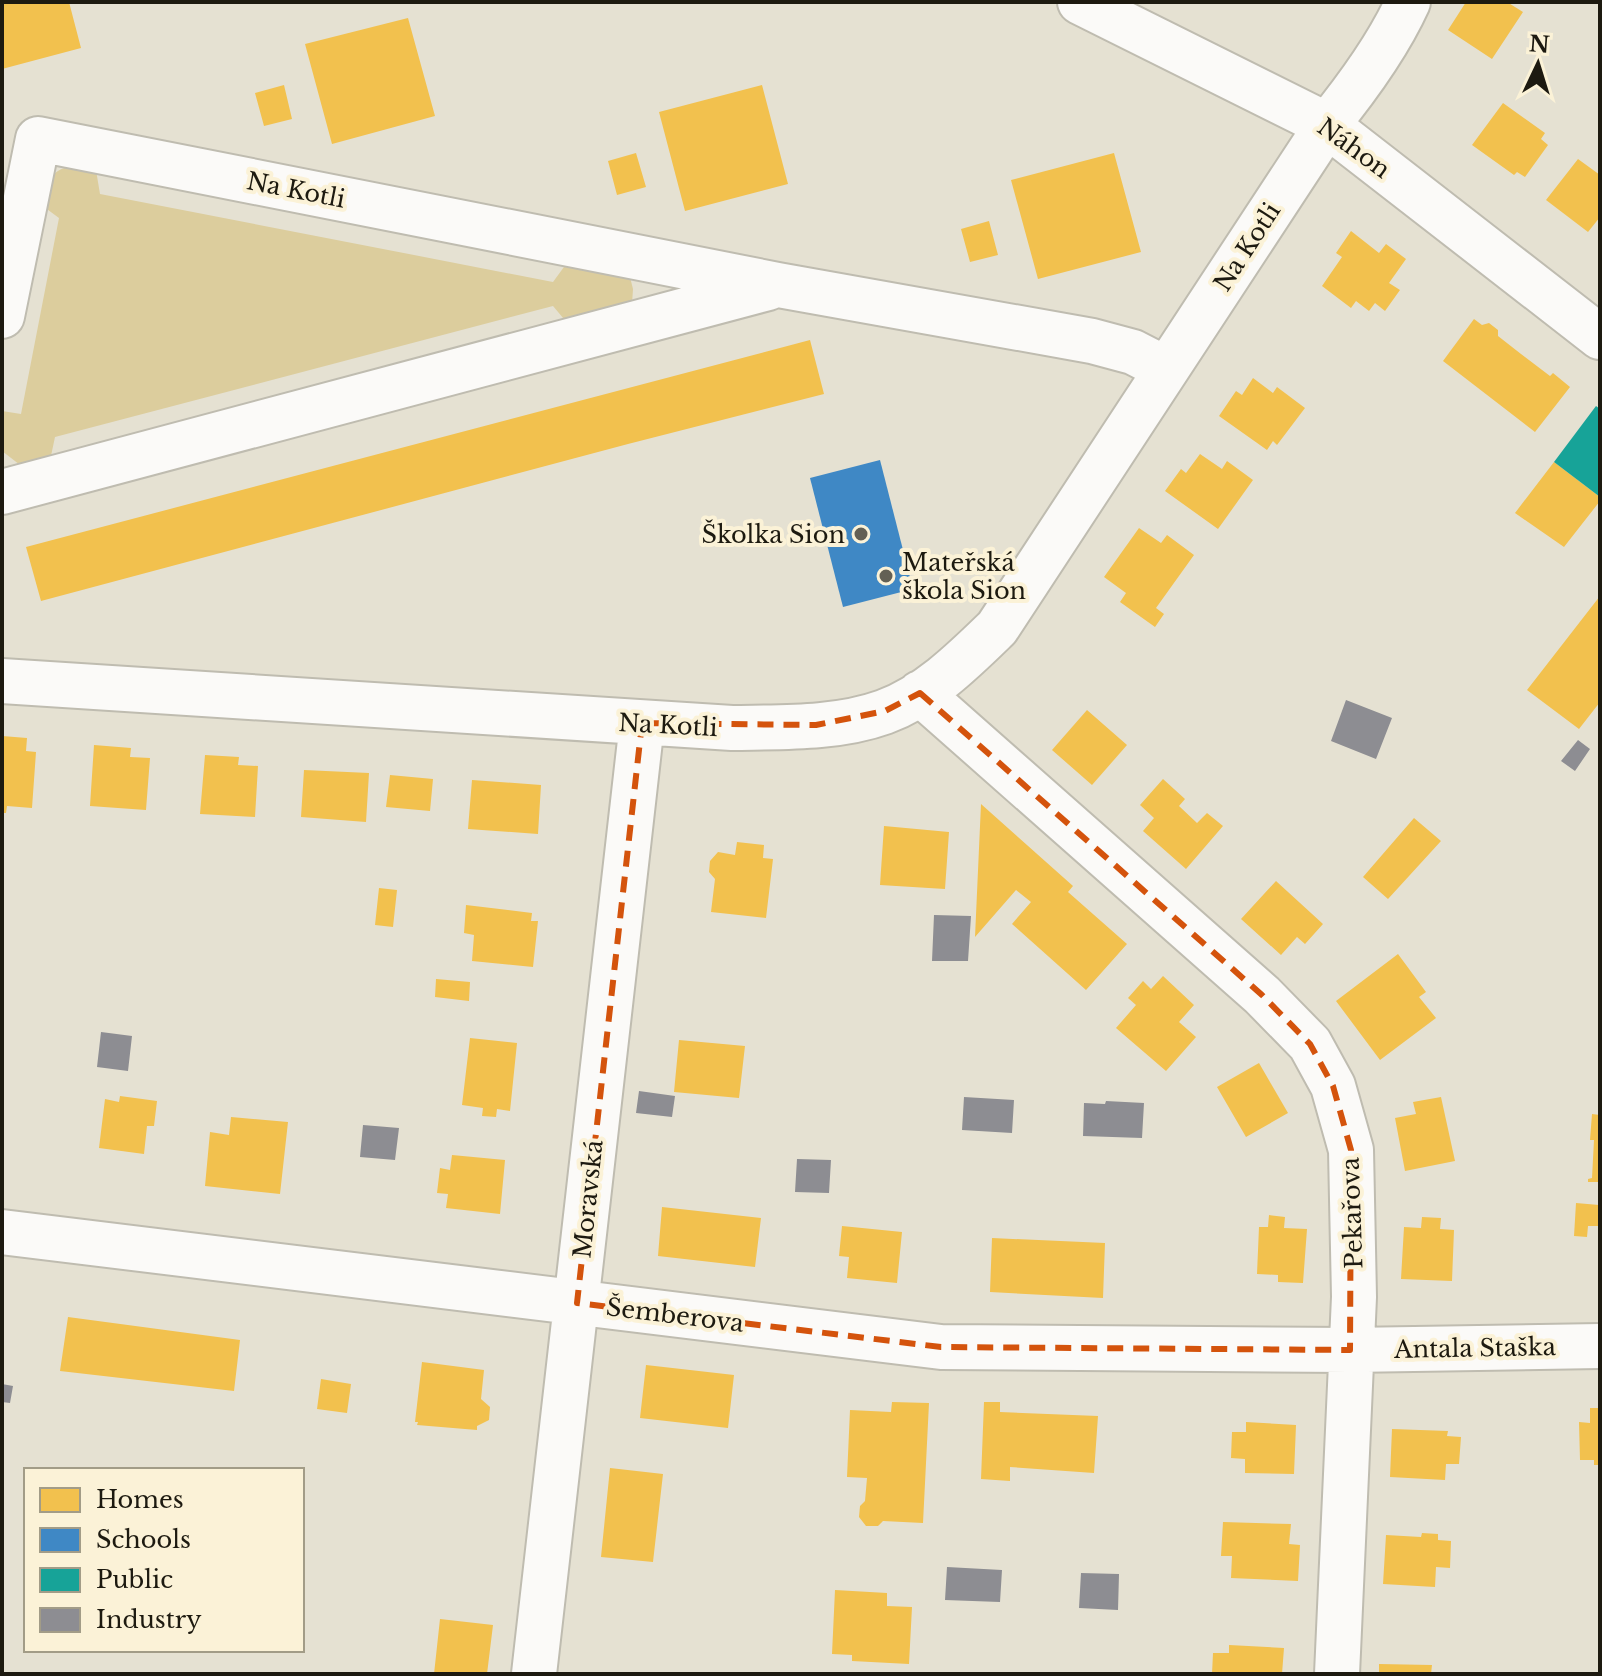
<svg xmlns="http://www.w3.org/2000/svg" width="1602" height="1676" font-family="'Libre Baskerville',serif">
  <rect width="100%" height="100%" fill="#e5e1d2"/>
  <path fill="#dccd9d" d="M 95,164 L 100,194 L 553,282 L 572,256 L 630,277 L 633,289 L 632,304 L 574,331 L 553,306 L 55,437 L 48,470 L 24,468 L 2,451 L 2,411 L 21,414 L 59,218 L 36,201 C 54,168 57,166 95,164 Z"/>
  <path fill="#f2c14e" d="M 2,2 L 69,2 L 81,48 L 2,69 Z
    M 1466,2 L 1507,2 L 1523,12 L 1492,59 L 1448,30 Z
    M 408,18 L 435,116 L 332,144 L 305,44 Z
    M 284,85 L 292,119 L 264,126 L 255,93 Z
    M 762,85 L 788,184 L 685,211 L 659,112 Z
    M 1503,103 L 1545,133 L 1541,139 L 1548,145 L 1525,177 L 1517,172 L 1514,175 L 1472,145 Z
    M 636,153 L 646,187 L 617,195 L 608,161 Z
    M 1114,153 L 1141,252 L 1038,279 L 1011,180 Z
    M 1578,159 L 1600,175 L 1600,217 L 1588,232 L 1546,200 Z
    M 989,221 L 998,255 L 970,262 L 961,229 Z
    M 1351,231 L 1379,253 L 1386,244 L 1406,259 L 1389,283 L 1400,290 L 1385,311 L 1375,303 L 1369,311 L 1356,301 L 1351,308 L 1322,286 L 1342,257 L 1336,253 Z
    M 1474,319 L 1482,325 L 1489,323 L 1498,330 L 1498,336 L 1521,354 L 1550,376 L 1553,373 L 1570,387 L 1535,432 L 1443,361 Z
    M 810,340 L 824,394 L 628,444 L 41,601 L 26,547 Z
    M 1253,378 L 1273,393 L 1277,387 L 1305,408 L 1277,445 L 1273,441 L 1267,450 L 1219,416 L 1236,391 L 1242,395 Z
    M 1200,454 L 1222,469 L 1227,461 L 1253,480 L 1218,529 L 1165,491 L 1181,469 L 1186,473 Z
    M 1554,462 L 1600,497 L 1600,501 L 1564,547 L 1515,513 Z
    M 1139,528 L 1161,543 L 1167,535 L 1194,555 L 1156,608 L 1164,614 L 1155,627 L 1120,602 L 1126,593 L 1104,577 Z
    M 1600,596 L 1600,702 L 1579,729 L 1527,690 Z
    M 1087,710 L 1127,745 L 1092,785 L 1052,750 Z
    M 2,736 L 27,738 L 26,751 L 36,752 L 32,808 L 7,806 L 6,813 L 2,813 Z
    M 94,745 L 131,748 L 130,757 L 150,758 L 146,810 L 90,806 Z
    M 205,755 L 239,757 L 238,765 L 258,766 L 255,817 L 200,814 Z
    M 304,770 L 369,773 L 366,822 L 301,817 Z
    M 390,775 L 433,779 L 430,811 L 386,807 Z
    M 1163,779 L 1185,799 L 1179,806 L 1197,823 L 1207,813 L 1223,826 L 1186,869 L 1143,831 L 1154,818 L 1140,805 Z
    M 472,780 L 541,785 L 538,834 L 468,829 Z
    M 981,804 L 1073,886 L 1068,892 L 1127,944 L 1086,990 L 1012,924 L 1031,902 L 1016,890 L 975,937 Z
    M 1414,818 L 1441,841 L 1388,899 L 1363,877 Z
    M 884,826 L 949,832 L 945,889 L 880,885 Z
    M 737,842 L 764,845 L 763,858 L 773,859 L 766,918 L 711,912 L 715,879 L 709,872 L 710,861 L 718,852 L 735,855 Z
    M 1276,881 L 1323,924 L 1305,944 L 1297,937 L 1281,955 L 1241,919 Z
    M 379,888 L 397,890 L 393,927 L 375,925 Z
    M 466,905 L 532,913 L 531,921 L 538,921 L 533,967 L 472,961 L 474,935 L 464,933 Z
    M 1398,954 L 1426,992 L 1419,997 L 1436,1018 L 1380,1060 L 1336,1001 Z
    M 1163,976 L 1194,1005 L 1179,1022 L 1196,1037 L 1166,1071 L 1116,1028 L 1136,1005 L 1128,998 L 1143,981 L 1151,989 Z
    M 436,979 L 470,982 L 469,1001 L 435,997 Z
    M 470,1038 L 517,1043 L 510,1111 L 497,1109 L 496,1117 L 482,1116 L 483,1108 L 462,1105 Z
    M 679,1040 L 745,1046 L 739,1098 L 674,1092 Z
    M 1259,1063 L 1288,1113 L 1246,1137 L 1217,1087 Z
    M 120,1096 L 157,1101 L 154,1126 L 147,1126 L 144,1154 L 99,1148 L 105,1099 L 119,1102 Z
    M 1441,1097 L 1455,1161 L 1405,1171 L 1395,1118 L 1416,1114 L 1413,1102 Z
    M 1592,1114 L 1600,1115 L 1600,1182 L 1588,1182 L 1588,1179 L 1592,1178 L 1594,1140 L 1590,1140 Z
    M 231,1117 L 288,1122 L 280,1194 L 205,1186 L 210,1132 L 229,1135 Z
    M 452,1155 L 505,1160 L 500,1214 L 446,1208 L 448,1194 L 437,1193 L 440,1168 L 450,1170 Z
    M 1576,1203 L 1599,1205 L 1598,1226 L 1588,1226 L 1587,1237 L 1574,1236 Z
    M 662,1207 L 761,1218 L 755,1267 L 658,1256 Z
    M 1269,1215 L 1285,1217 L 1284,1228 L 1307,1229 L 1303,1283 L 1278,1282 L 1278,1275 L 1257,1274 L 1259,1227 L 1268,1227 Z
    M 1422,1217 L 1441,1218 L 1440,1229 L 1454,1230 L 1452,1281 L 1401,1279 L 1404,1227 L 1421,1228 Z
    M 842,1226 L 902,1232 L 897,1283 L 847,1278 L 849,1257 L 839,1256 Z
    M 992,1238 L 1105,1243 L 1103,1298 L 990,1292 Z
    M 68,1317 L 240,1340 L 234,1391 L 60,1371 Z
    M 422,1362 L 484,1370 L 481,1399 L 490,1407 L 489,1420 L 477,1426 L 477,1430 L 417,1425 L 418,1422 L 415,1422 Z
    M 646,1365 L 734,1375 L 728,1428 L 640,1418 Z
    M 321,1379 L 351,1384 L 347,1413 L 317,1409 Z
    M 892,1402 L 929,1403 L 923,1523 L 883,1521 L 878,1526 L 866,1526 L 859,1517 L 860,1506 L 865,1501 L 867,1478 L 847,1477 L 850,1410 L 891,1412 Z
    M 984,1402 L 1000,1402 L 1000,1412 L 1098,1416 L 1094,1473 L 1010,1467 L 1010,1481 L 981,1479 Z
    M 1590,1408 L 1600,1408 L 1600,1465 L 1594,1465 L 1594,1460 L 1580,1460 L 1579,1422 L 1590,1423 Z
    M 1246,1422 L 1296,1425 L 1294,1474 L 1245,1473 L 1245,1459 L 1231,1458 L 1232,1432 L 1246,1432 Z
    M 1392,1429 L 1448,1431 L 1447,1436 L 1461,1437 L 1459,1464 L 1446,1464 L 1445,1480 L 1390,1477 Z
    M 610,1468 L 663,1474 L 653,1562 L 601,1557 Z
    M 1223,1522 L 1291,1524 L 1289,1544 L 1300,1545 L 1298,1581 L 1231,1578 L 1232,1556 L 1221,1556 Z
    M 1422,1533 L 1438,1534 L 1438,1540 L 1451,1541 L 1450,1568 L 1436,1567 L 1435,1587 L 1383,1584 L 1386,1535 L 1421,1537 Z
    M 835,1590 L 887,1593 L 887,1606 L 912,1607 L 909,1664 L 852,1661 L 852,1655 L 832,1654 Z
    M 440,1619 L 493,1625 L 487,1674 L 434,1674 Z
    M 1229,1645 L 1284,1648 L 1282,1674 L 1212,1674 L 1213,1653 L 1229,1653 Z
    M 1379,1664 L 1432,1665 L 1431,1674 L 1379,1674 Z"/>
  <path fill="#3f88c5" d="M 880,460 L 913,589 L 843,607 L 810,478 Z"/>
  <path fill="#17a398" d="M 1596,406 L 1600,409 L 1600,497 L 1554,462 Z"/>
  <path fill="#8d8d92" d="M 1346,700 L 1392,718 L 1376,759 L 1331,741 Z
    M 1578,740 L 1590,749 L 1575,771 L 1561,761 Z
    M 934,915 L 971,916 L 968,961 L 932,961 Z
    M 101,1032 L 132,1036 L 128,1071 L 97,1067 Z
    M 639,1091 L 675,1096 L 672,1117 L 636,1113 Z
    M 964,1097 L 1014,1100 L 1012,1133 L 962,1130 Z
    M 1106,1101 L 1144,1103 L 1142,1138 L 1083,1136 L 1084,1103 L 1105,1104 Z
    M 363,1125 L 399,1128 L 395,1160 L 360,1157 Z
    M 797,1159 L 831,1160 L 829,1193 L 795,1192 Z
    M 2,1384 L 13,1386 L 10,1403 L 2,1402 Z
    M 947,1567 L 1002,1570 L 1000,1602 L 945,1600 Z
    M 1081,1573 L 1119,1574 L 1118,1610 L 1079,1608 Z"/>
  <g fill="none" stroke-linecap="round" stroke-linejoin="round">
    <defs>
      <path id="minor" d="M 1080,2 L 1327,125 L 1600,337
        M 2,316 L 38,139 L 778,285 L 1092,341 L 1133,352 L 1166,369
        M 2,492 L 768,288
        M 2,681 L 732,728 C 782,727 837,729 884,712 C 928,696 964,660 997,628 L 1327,125 C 1358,87 1388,46 1408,2
        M 920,693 L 1262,995 L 1310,1044 L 1333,1086 L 1351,1150 L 1354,1297 L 1337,1674
        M 2,1232 L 941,1347 L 1350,1350 L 1600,1346
        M 534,1674 L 642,723"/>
    </defs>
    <use href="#minor" stroke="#bfbcb0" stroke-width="48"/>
    <use href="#minor" stroke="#fbfaf8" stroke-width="44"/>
  </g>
  <path fill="none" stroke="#d4530c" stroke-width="6" stroke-dasharray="16 10" stroke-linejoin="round" d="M 920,693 L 1262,995 L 1310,1044 L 1333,1086 L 1351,1150 L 1350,1350 L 941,1347 L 577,1303 L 642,723 L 816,725 L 885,711 Z"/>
  <g fill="#636054" stroke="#fbf2d7" stroke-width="3">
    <circle cx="861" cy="534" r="8"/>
    <circle cx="886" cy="576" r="8"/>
  </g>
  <g text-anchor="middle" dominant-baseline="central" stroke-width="8" stroke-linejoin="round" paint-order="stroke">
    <g font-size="24" fill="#1d1a10" stroke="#fbf2d7">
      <text transform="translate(1354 148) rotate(36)">Náhon</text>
      <text transform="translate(296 190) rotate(11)">Na Kotli</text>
      <text transform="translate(1247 247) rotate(-57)">Na Kotli</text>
      <text transform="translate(668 725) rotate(3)">Na Kotli</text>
      <text transform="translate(588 1199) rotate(-84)">Moravská</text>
      <text transform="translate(1352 1213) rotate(-92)">Pekařova</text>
      <text transform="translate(675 1315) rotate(7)">Šemberova</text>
      <text transform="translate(1475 1348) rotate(-1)">Antala Staška</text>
    </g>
    <g font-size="24" fill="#1d1a10" stroke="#fbf2d7" text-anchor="end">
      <text x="845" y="534">Školka Sion</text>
      <text x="902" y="562" text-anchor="start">Mateřská<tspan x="902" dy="28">škola Sion</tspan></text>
    </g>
  </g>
  <rect width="1602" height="1676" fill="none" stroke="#1d1a10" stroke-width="8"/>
  <rect x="24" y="1468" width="280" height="184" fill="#fbf2d7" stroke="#a29c87" stroke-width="2"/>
  <rect x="40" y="1488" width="40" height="24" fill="#f2c14e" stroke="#a29c87" stroke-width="2"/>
  <text x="96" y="1508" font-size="24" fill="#1d1a10">Homes</text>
  <rect x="40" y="1528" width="40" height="24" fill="#3f88c5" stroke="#a29c87" stroke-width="2"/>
  <text x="96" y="1548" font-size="24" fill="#1d1a10">Schools</text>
  <rect x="40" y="1568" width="40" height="24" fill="#17a398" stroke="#a29c87" stroke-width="2"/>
  <text x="96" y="1588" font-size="24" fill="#1d1a10">Public</text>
  <rect x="40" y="1608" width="40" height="24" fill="#8d8d92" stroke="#a29c87" stroke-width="2"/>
  <text x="96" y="1628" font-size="24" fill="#1d1a10">Industry</text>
  <g transform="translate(1538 64) rotate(4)" stroke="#fbf2d7" stroke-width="6" paint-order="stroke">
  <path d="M0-6L14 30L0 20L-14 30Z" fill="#1d1a10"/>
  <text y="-12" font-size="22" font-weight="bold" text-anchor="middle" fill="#1d1a10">N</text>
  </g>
</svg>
